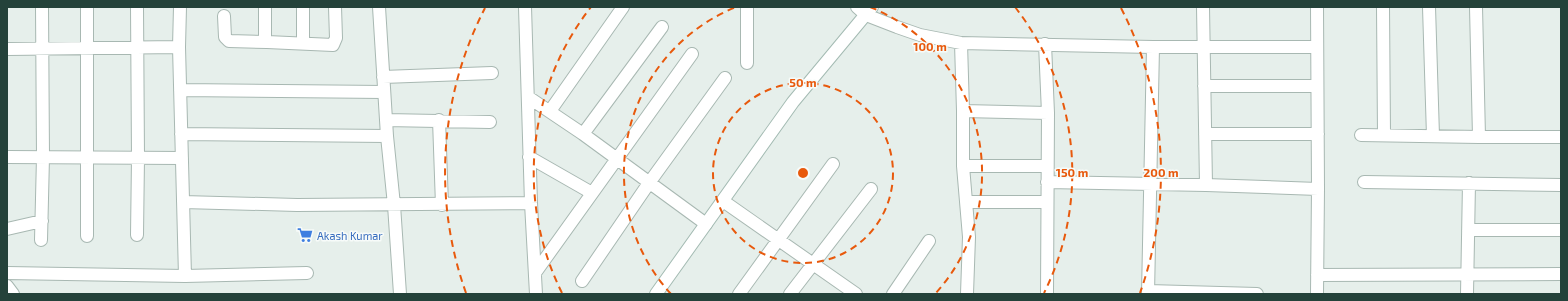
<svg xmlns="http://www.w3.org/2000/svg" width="1568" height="301" font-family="'Exo 2',sans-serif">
  <rect width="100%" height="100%" fill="#e6efeb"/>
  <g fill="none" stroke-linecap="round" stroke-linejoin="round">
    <defs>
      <path id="street" d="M 180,7 L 179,47 L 185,276
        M 265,7 L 265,38 L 267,42 L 333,45 L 336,38 L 335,7
        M 303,7 L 303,44
        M 379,7 L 387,136 L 394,205 L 400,294
        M 525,7 L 531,203 L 536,294
        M 857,7 L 866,15 L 897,27 L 920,35 L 961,43 L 1153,47 L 1317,47
        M 1203,7 L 1206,185
        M 1317,7 L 1318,189 L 1317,294
        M 1383,7 L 1384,135
        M 1429,7 L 1433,136
        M 1476,7 L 1479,137
        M 224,16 L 225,37 L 229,41 L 267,42
        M 961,43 L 963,111 L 963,166 L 969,237 L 967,294
        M 1045,44 L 1048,113 L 1047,294
        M 7,49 L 179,47
        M 747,63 L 747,7
        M 383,77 L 492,73
        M 1204,86 L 1317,86
        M 180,90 L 384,92
        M 528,97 L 583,134 L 706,224
        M 550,111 L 623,7
        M 963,111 L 1048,113
        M 386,120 L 490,122
        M 439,120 L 442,205
        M 181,134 L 387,136
        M 583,134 L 662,27
        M 1205,134 L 1318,134
        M 1361,135 L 1479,137 L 1561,137
        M 7,157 L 182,158
        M 529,157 L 592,193
        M 963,166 L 1047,166
        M 1047,182 L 1206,185 L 1318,189
        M 1364,182 L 1561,185
        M 723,201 L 856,294
        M 183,202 L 297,205 L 531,203
        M 966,202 L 1047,202
        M 7,229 L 42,221
        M 1468,230 L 1561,230
        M 137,235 L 138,158 L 137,7
        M 87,236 L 87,7
        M 41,240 L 43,157 L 42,7
        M 7,273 L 185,276 L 307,273
        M 535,273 L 692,54
        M 1317,275 L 1561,274
        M 582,281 L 649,183 L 725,78
        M 7,286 L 13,294
        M 1148,291 L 1257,294
        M 739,294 L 833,164
        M 790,294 L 871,189
        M 893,294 L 929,241
        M 1148,294 L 1153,47
        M 1467,294 L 1469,183"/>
      <path id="secondary" d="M 656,294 L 793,102 L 872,7"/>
    </defs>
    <use href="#street" stroke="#a8b8b2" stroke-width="14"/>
    <use href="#secondary" stroke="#a4bbb3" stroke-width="14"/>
    <use href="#street" stroke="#fff" stroke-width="12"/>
    <use href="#secondary" stroke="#fff" stroke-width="12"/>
  </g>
  <g fill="none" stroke="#e8590c" stroke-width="2" stroke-dasharray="7 5">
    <circle cx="803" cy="173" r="90"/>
    <path d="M671 294A179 179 0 0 1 736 7M870 7A179 179 0 0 1 935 294"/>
    <path d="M562 293A269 269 0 0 1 591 7M1015 7A269 269 0 0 1 1044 293"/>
    <path d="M466 293A358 358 0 0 1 485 8M1121 8A358 358 0 0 1 1140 293"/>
  </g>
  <defs>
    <symbol id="supermarket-bare" viewBox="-9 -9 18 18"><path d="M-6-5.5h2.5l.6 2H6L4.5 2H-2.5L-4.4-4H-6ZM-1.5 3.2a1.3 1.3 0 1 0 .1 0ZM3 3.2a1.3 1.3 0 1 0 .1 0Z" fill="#3f7fe0" stroke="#f7fbf9" stroke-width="2.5" paint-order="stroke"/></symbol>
  </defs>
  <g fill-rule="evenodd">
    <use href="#supermarket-bare" x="294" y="224" width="22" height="22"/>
  </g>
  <g text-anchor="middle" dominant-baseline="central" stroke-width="3" stroke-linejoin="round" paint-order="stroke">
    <g font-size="11" fill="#366cbe" stroke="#f7fbf9" text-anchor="start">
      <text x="317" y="235">Akash Kumar</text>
    </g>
  </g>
  <circle cx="803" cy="173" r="6" fill="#e8590c" stroke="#f7fbf9" stroke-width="2"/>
  <g font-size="12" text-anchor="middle" font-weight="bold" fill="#e8590c" stroke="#f7fbf9" stroke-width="3" stroke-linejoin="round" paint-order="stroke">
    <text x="930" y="51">100 m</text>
    <text x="803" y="87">50 m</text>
    <text x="1072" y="177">150 m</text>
    <text x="1161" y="177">200 m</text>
  </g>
  <rect width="1568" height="301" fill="none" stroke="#24423a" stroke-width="16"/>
</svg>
